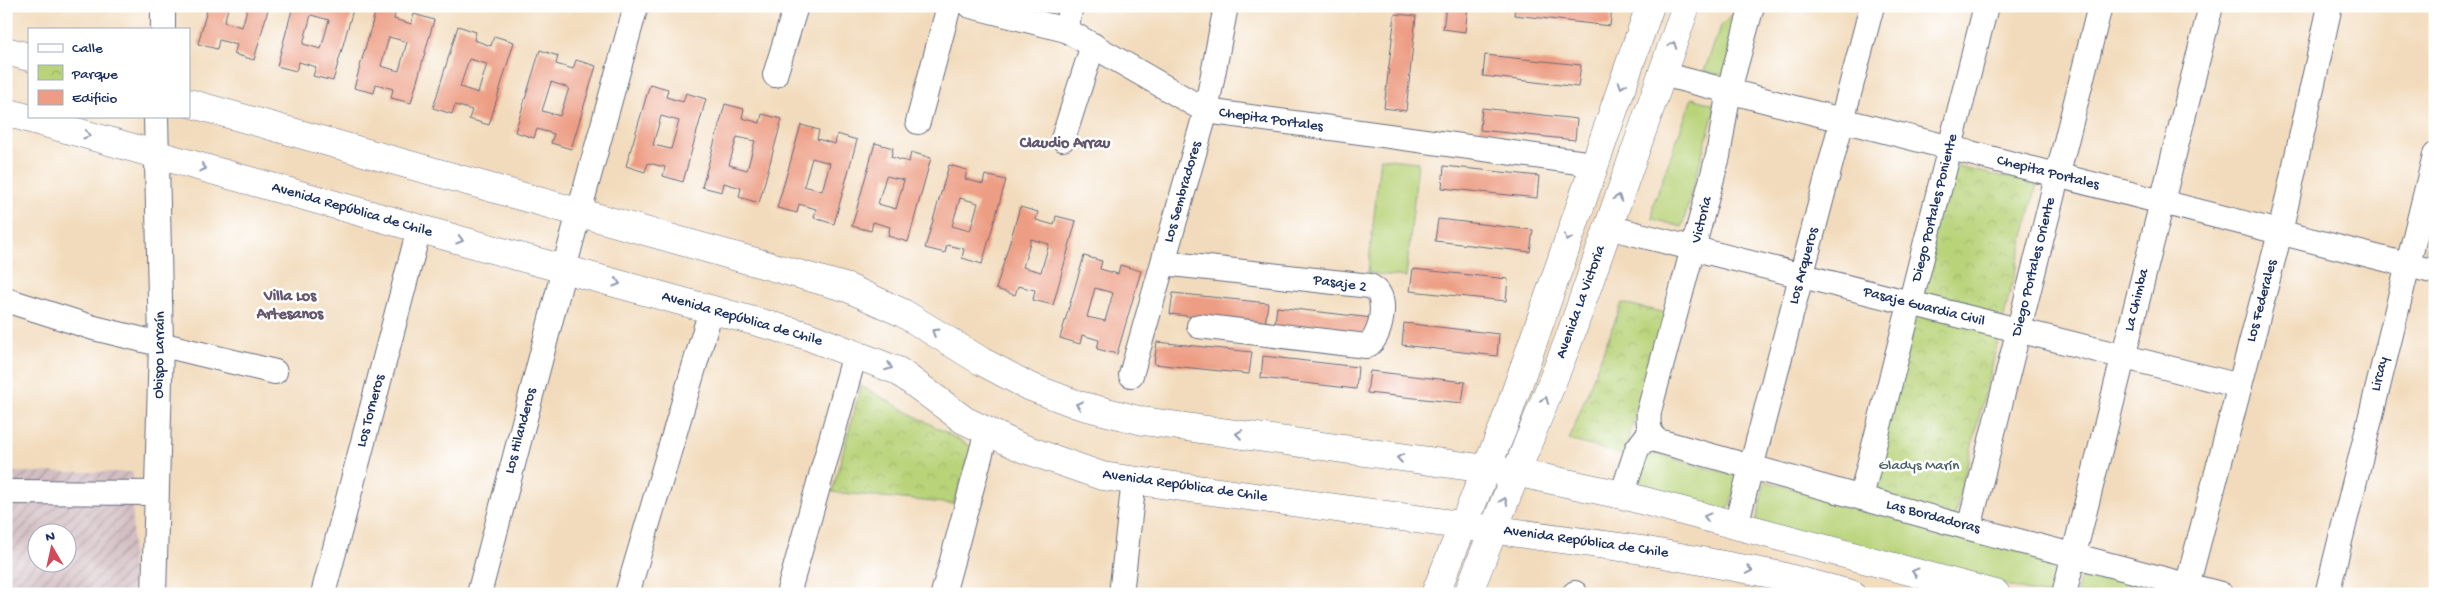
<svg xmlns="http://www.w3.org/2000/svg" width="2441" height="600" font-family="'Gochi Hand',sans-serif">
  <defs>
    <pattern id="industrial-furrows" width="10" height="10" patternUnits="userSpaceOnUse" patternTransform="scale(1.25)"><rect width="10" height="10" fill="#d2bec3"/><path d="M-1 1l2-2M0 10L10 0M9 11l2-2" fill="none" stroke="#aa9ba2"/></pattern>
    <pattern id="park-crowns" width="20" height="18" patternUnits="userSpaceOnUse" patternTransform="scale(1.25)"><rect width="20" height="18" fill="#b8d378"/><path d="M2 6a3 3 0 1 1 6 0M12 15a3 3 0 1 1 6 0" fill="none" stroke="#9eb56a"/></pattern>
  </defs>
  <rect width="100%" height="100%" fill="#fff"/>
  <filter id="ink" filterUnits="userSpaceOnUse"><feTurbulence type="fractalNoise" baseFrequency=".02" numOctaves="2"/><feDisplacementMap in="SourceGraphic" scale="10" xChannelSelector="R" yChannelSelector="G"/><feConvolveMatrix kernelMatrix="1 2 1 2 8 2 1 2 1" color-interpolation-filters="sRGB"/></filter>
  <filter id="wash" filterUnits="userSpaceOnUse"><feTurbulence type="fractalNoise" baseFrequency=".0096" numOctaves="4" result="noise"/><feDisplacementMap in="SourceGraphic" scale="20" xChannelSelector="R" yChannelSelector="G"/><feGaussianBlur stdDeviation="1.12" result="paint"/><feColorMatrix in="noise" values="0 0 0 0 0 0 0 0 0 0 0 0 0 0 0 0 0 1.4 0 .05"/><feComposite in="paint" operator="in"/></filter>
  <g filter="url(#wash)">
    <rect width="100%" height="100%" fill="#f2dbbc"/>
    <path fill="url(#industrial-furrows)" fill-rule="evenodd" d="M 6,472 L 133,472 L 132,594 L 6,594 ZM 38,532 L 68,532 L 68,562 L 38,562 Z"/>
    <path fill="#b8d378" stroke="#6a816b" d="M 1741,6 L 1725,76 L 1704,71 L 1721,26 Z
      M 1692,98 L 1716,105 L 1682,227 L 1653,219 L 1653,205 Z
      M 1380,158 L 1418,162 L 1406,277 L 1368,273 Z
      M 1646,451 L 1739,477 L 1727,513 L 1634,487 Z
      M 1765,481 L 2061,562 L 2056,594 L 2041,594 L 1756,522 Z
      M 2084,566 L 2175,594 L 2076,594 Z"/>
    <path fill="url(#park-crowns)" stroke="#6a816b" d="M 1948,165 L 2037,184 L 1952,526 L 1864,498 Z
      M 2435,214 L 2435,270 L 2423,260 Z
      M 1622,303 L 1667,313 L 1623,455 L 1569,440 Z
      M 861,386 L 972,447 L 954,504 L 832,492 Z"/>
    <g id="blocks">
      <path fill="#ed9d83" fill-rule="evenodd" d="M 208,6 L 229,6 L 224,22 L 242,27 L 248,6 L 269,6 L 254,60 L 234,54 L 237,45 L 219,40 L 217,49 L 198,44 Z
        M 293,6 L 354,6 L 333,81 L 313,76 L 316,67 L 299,62 L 296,71 L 277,66 ZM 311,15 L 329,20 L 321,49 L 303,44 Z
        M 377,6 L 396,10 L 394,19 L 411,24 L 414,14 L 434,20 L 411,103 L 391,98 L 393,89 L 376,84 L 374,93 L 354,88 ZM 389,37 L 407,42 L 399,71 L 381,66 Z
        M 1446,6 L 1468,6 L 1465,32 L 1443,29 Z
        M 1515,6 L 1612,6 L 1610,26 L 1514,15 Z
        M 1395,14 L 1416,16 L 1406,111 L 1384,108 Z
        M 458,26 L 476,32 L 474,40 L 491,46 L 494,36 L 514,42 L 489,125 L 469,119 L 472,110 L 455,105 L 452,114 L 433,108 ZM 469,59 L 487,64 L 478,93 L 460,87 Z
        M 540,50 L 558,56 L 556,64 L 573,69 L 576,60 L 596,66 L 571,149 L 551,143 L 554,134 L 537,129 L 534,138 L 515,132 ZM 551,82 L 569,88 L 560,116 L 542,111 Z
        M 1485,55 L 1581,65 L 1578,87 L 1483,76 Z
        M 650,84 L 668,89 L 666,97 L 683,102 L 686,93 L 706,99 L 683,182 L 663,176 L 665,167 L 648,163 L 645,172 L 626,166 ZM 661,116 L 679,121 L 671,149 L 653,145 Z
        M 725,104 L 744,109 L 742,118 L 760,123 L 762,114 L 782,119 L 759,203 L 739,197 L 741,188 L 724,183 L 722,192 L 702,187 ZM 737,137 L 755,141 L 747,170 L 729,165 Z
        M 1482,108 L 1577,119 L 1575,140 L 1480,130 Z
        M 801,125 L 819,130 L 817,139 L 835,144 L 837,134 L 857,140 L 834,224 L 814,218 L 816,209 L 799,204 L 797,213 L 777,208 ZM 812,158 L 830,163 L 822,191 L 804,186 Z
        M 875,143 L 893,148 L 891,157 L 909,162 L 911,152 L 931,158 L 908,242 L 888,236 L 890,227 L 873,222 L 871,231 L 852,226 ZM 886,176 L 904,180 L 896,209 L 878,204 Z
        M 949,165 L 967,170 L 965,179 L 983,184 L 985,175 L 1006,180 L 982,264 L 962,258 L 964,249 L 947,245 L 945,253 L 925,248 ZM 960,198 L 978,203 L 970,231 L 952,226 Z
        M 1444,166 L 1539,176 L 1537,198 L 1442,188 Z
        M 1020,207 L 1038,212 L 1036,220 L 1054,225 L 1056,216 L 1076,221 L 1053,305 L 1033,300 L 1035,290 L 1018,286 L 1015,295 L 996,289 ZM 1031,239 L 1049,244 L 1041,272 L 1023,267 Z
        M 1438,219 L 1533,230 L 1530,252 L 1435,241 Z
        M 1084,256 L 1102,261 L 1100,269 L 1118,274 L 1120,265 L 1141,271 L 1117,354 L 1097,349 L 1099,340 L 1082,335 L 1080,344 L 1060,338 ZM 1095,288 L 1113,293 L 1105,321 L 1087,317 Z
        M 1413,269 L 1508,279 L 1506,301 L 1410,291 Z
        M 1173,293 L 1268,303 L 1265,325 L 1170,314 Z
        M 1277,307 L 1372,318 L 1369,340 L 1274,329 Z
        M 1404,323 L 1499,334 L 1497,356 L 1402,345 Z
        M 1157,342 L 1252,352 L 1249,374 L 1154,364 Z
        M 1263,356 L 1358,367 L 1356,389 L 1261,378 Z
        M 1370,371 L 1465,382 L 1462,403 L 1367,393 Z"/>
    </g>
  </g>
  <g filter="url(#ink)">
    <use href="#blocks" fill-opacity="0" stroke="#666b7f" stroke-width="1"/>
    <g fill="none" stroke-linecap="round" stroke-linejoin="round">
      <defs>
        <path id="minor" d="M 971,6 L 1066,30 L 1206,111 L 1593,164
          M 1752,6 L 1729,90 L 1718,156 L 1649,411 C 1648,423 1648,430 1655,440 L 1969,528 L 2221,594
          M 163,29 L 163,6
          M 1066,30 L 1071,6
          M 1662,74 L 2435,272
          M 775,75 L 796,6
          M 918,122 L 949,6
          M 1063,139 L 1093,45
          M 1608,227 L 2240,386
          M 1163,263 L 1370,286 C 1373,288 1377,290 1379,294 C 1386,307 1380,340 1366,346 L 1199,326
          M 6,300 L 94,328 L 275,372
          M 1131,375 L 1206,111 L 1226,6
          M 6,492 L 156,493
          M 1622,495 L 1637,449 L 1650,432
          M 1861,497 L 1986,6
          M 1736,525 L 1872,6
          M 1969,528 L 2100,6
          M 154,594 L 161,344 L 156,116
          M 323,594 L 419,229
          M 479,594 L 579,212 L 636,6
          M 627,594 L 711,310
          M 788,594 L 855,354
          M 943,594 L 987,431
          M 1121,594 L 1134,480
          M 1574,594 L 1575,593
          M 2064,594 L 2211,6
          M 2185,594 L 2280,233 L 2330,6
          M 2327,594 L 2435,155"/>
        <path id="major" d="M 6,51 L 29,57
          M 189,103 L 848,288 L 903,313 L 981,361 L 1028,386 L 1079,405 L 1143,421 L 1529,475 L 1622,495 L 1996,594
          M 6,112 L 520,257 L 805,335 L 898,371 L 964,420 L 1022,448 L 1102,476 L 1642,550 L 1777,575 L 1851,594
          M 1435,594 L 1503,428 L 1650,6
          M 1468,594 L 1568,342 L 1686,6"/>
      </defs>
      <use href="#minor" stroke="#666b7f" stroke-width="26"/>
      <use href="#major" stroke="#666b7f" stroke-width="29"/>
      <use href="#minor" stroke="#fff" stroke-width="24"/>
      <use href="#major" stroke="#fff" stroke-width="28"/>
    </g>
    <defs><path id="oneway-chevron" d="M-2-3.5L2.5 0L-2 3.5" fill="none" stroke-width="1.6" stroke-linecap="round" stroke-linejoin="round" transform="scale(1.25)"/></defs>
    <g stroke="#8d97ae">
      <use href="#oneway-chevron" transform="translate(1673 45) rotate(-70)"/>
      <use href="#oneway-chevron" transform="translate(1622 85) rotate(109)"/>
      <use href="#oneway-chevron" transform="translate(87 135) rotate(16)"/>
      <use href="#oneway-chevron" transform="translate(203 168) rotate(16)"/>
      <use href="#oneway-chevron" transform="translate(1618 198) rotate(-71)"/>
      <use href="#oneway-chevron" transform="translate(1568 238) rotate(109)"/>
      <use href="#oneway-chevron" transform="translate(460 240) rotate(16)"/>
      <use href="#oneway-chevron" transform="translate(617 283) rotate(16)"/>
      <use href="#oneway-chevron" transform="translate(935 332) rotate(-148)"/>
      <use href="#oneway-chevron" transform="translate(889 367) rotate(21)"/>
      <use href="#oneway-chevron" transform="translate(1545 400) rotate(-68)"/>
      <use href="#oneway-chevron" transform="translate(1079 405) rotate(-163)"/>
      <use href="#oneway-chevron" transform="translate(1239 434) rotate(-172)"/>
      <use href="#oneway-chevron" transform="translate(1400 458) rotate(-172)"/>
      <use href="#oneway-chevron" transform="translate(1504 501) rotate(-68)"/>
      <use href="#oneway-chevron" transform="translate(1707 517) rotate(-165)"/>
      <use href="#oneway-chevron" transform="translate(1749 570) rotate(11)"/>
      <use href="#oneway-chevron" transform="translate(1915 572) rotate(-165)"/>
    </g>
  </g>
  <g text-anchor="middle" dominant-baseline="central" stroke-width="5" stroke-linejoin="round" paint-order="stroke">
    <g font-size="15" fill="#1b2f5e" stroke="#fff">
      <text transform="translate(1271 120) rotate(8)">Chepita Portales</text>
      <text transform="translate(2048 173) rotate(14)">Chepita Portales</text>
      <text transform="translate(1183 192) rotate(-74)">Los Sembradores</text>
      <text transform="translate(1935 208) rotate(-76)">Diego Portales Poniente</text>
      <text transform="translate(352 210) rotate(16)">Avenida República de Chile</text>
      <text transform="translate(1702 220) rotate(-76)">Victoria</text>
      <text transform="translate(1804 266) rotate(-75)">Los Arqueros</text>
      <text transform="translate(2034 267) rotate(-76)">Diego Portales Oriente</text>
      <text transform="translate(1340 284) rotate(8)">Pasaje 2</text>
      <text transform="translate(2137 300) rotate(-76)">La Chimba</text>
      <text transform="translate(2262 301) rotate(-75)">Los Federales</text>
      <text transform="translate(1581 302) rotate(-70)">Avenida La Victoria</text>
      <text transform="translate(1924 307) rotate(14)">Pasaje Guardia Civil</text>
      <text transform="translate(742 319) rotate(16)">Avenida República de Chile</text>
      <text transform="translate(160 355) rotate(-89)">Obispo Larraín</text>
      <text transform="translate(2380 374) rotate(-76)">Lircay</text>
      <text transform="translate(371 411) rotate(-75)">Los Torneros</text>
      <text transform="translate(521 431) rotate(-75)">Los Hilanderos</text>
      <text transform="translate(1185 486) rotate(8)">Avenida República de Chile</text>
      <text transform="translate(1933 517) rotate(15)">Las Bordadoras</text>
      <text transform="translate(1586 542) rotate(8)">Avenida República de Chile</text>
    </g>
    <g font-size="15" fill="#4a6066" stroke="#fff">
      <text x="1919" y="466">Gladys Marín</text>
    </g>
    <g font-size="16" font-weight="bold" fill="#64566b" stroke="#fff">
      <text x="1065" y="144">Claudio Arrau</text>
      <text x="290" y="297">Villa Los<tspan x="290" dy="18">Artesanos</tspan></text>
    </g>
  </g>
  <rect width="2441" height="600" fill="none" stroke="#fff" stroke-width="25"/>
  <rect x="28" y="28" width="162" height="90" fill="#ffffff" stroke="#a4acbf"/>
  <rect x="38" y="44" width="25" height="8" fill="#ffffff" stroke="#a4acbf"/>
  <text x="72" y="52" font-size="15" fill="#1b2f5e">Calle</text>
  <rect x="38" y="65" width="25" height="15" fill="url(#park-crowns)" stroke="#a4acbf"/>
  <text x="72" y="78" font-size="15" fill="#1b2f5e">Parque</text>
  <rect x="38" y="90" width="25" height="15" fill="#ed9d83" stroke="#a4acbf"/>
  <text x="72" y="102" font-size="15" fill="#1b2f5e">Edificio</text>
  <g transform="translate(52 548) rotate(351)"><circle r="24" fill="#ffffff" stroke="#a4acbf"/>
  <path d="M0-4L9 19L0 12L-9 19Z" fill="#d1495b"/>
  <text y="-8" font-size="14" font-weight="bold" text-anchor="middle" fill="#1b2f5e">N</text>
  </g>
</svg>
